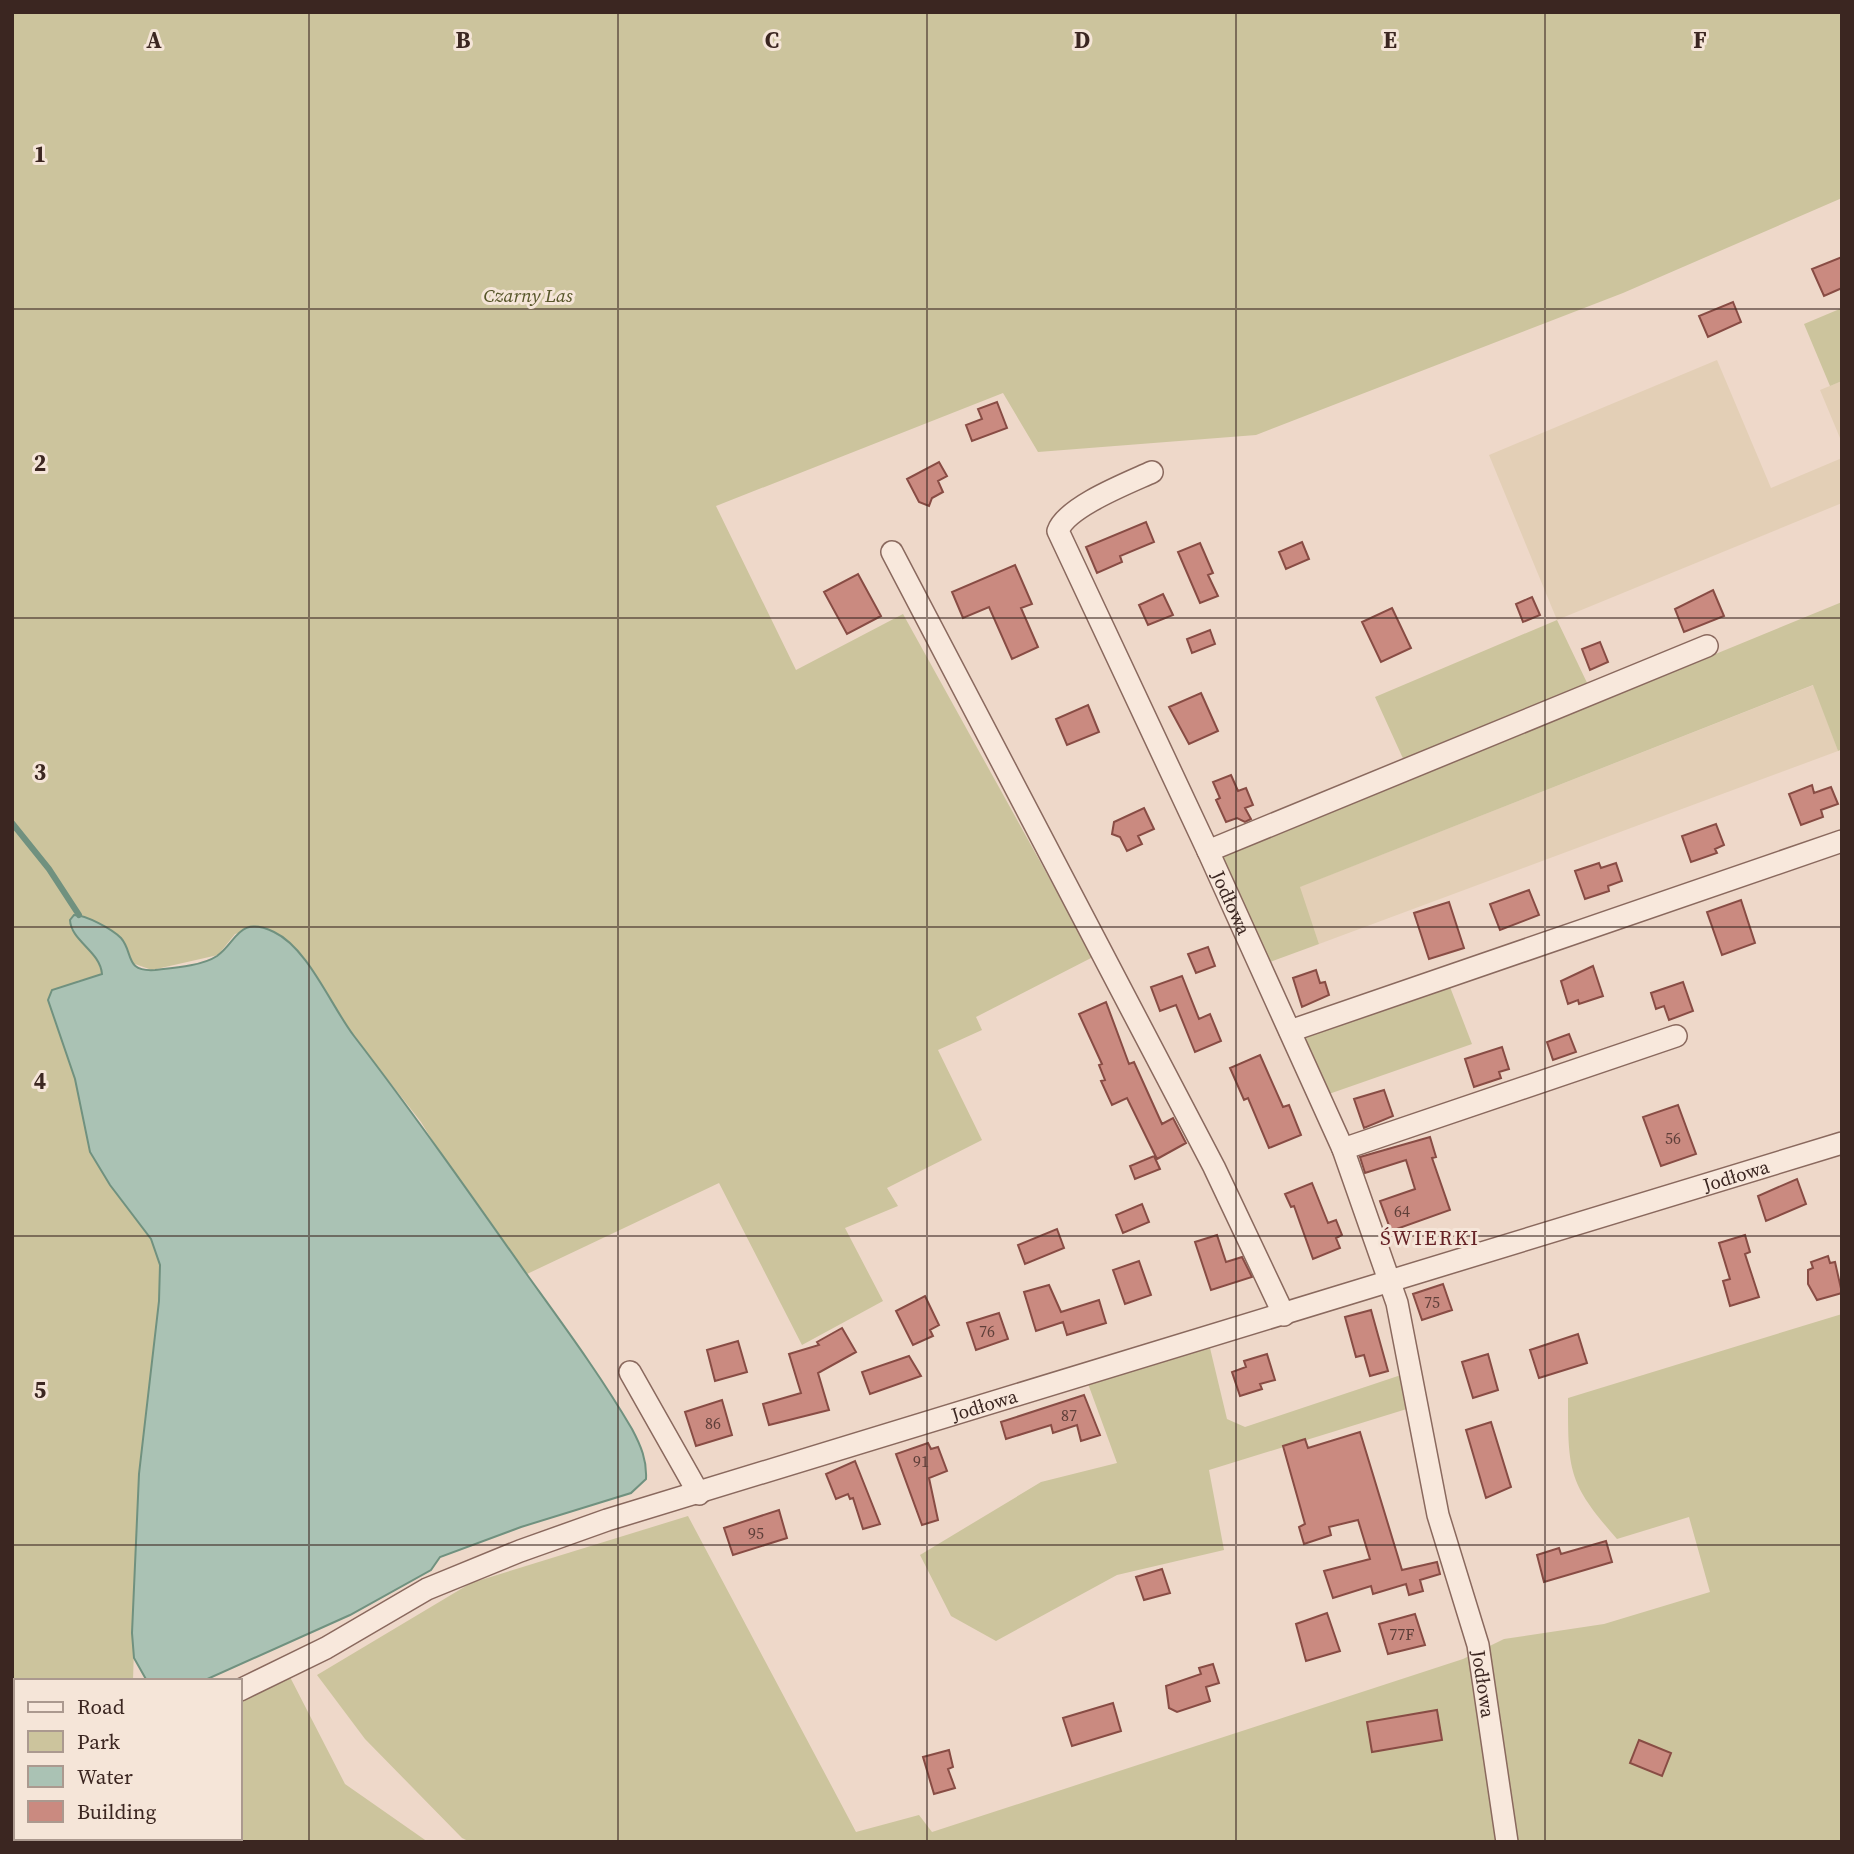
<svg xmlns="http://www.w3.org/2000/svg" width="1854" height="1854" font-family="'Source Serif 4',serif">
  <rect width="100%" height="100%" fill="#eed8c9"/>
  <path fill="#e3cfb6" d="M 1717,360 L 1771,488 L 1842,458 L 1842,503 L 1557,620 L 1489,455 Z
    M 1842,381 L 1842,438 L 1840,438 L 1820,390 Z
    M 1814,685 L 1838,751 L 1319,944 L 1299,887 Z"/>
  <path fill="#ccc49d" d="M 12,12 L 1842,12 L 1842,198 L 1623,293 L 1256,435 L 1038,452 L 1003,393 L 716,506 L 796,670 L 903,614 L 1093,957 L 976,1017 L 982,1030 L 938,1050 L 982,1140 L 887,1188 L 898,1206 L 845,1228 L 883,1301 L 802,1345 L 719,1183 L 527,1274 L 447,1164 L 421,1122 L 352,1034 L 298,953 L 283,938 L 259,928 L 235,934 L 218,955 L 152,970 L 132,963 L 111,931 L 79,915 L 71,929 L 101,964 L 102,975 L 77,981 L 75,1079 L 90,1152 L 110,1185 L 151,1239 L 160,1265 L 159,1301 L 139,1474 L 133,1681 L 16,1681 L 16,1838 L 148,1838 L 149,1842 L 12,1842 Z
    M 1842,308 L 1842,381 L 1830,386 L 1804,324 Z
    M 1842,602 L 1842,749 L 1838,751 L 1813,685 L 1300,887 L 1319,944 L 1270,962 L 1219,858 Z
    M 1557,620 L 1590,689 L 1406,765 L 1375,697 Z
    M 1450,987 L 1472,1044 L 1326,1095 L 1299,1038 Z
    M 1842,1314 L 1842,1842 L 470,1842 L 462,1838 L 365,1739 L 317,1675 L 471,1583 L 688,1516 L 856,1832 L 919,1815 L 932,1832 L 1463,1659 L 1504,1639 L 1604,1624 L 1710,1592 L 1689,1517 L 1617,1539 C 1568,1483 1568,1471 1568,1398 Z
    M 1210,1348 L 1227,1419 L 1245,1427 L 1404,1374 L 1410,1408 L 1209,1470 L 1224,1550 L 1117,1575 L 996,1641 L 951,1616 L 920,1555 L 1041,1482 L 1117,1463 L 1087,1381 Z
    M 290,1677 L 345,1784 L 428,1842 L 165,1842 L 164,1838 L 240,1838 L 240,1702 Z"/>
  <path fill="#aac2b4" stroke="#70917f" stroke-width="2" d="M 74,915 C 86,915 112,929 121,938 C 134,953 124,972 155,970 C 173,968 202,966 217,956 C 237,942 238,915 274,932 C 308,948 331,1006 354,1036 C 414,1114 471,1195 528,1276 C 564,1326 601,1376 632,1429 C 641,1446 647,1460 646,1479 L 631,1493 L 521,1527 L 440,1557 L 431,1570 L 350,1615 L 203,1681 L 147,1681 L 134,1658 L 132,1633 L 139,1474 L 159,1301 L 160,1265 L 151,1239 L 110,1185 L 90,1152 L 75,1079 L 48,1000 L 52,990 L 102,974 C 100,951 71,941 70,920 Z"/>
  <g fill="none" stroke-linecap="round" stroke-linejoin="round">
    <path stroke="#70917f" stroke-width="6" d="M 12,823 L 49,869 L 79,915"/>
  </g>
  <path fill="#ca8a80" stroke="#884c44" stroke-width="2" d="M 1842,257 L 1842,288 L 1824,296 L 1812,269 Z
    M 1733,302 L 1741,322 L 1708,337 L 1699,316 Z
    M 997,402 L 1007,428 L 972,441 L 966,425 L 982,419 L 978,409 Z
    M 939,462 L 947,476 L 938,481 L 943,492 L 932,498 L 929,506 L 919,502 L 907,479 Z
    M 1146,522 L 1154,542 L 1120,556 L 1122,562 L 1097,573 L 1086,547 Z
    M 1302,542 L 1309,559 L 1286,569 L 1279,552 Z
    M 1200,543 L 1213,573 L 1208,575 L 1218,596 L 1200,603 L 1178,552 Z
    M 1015,565 L 1032,604 L 1021,608 L 1038,647 L 1012,659 L 989,607 L 963,618 L 952,592 Z
    M 858,574 L 881,616 L 847,634 L 824,592 Z
    M 1713,590 L 1724,616 L 1684,632 L 1675,609 Z
    M 1163,594 L 1173,615 L 1148,625 L 1139,605 Z
    M 1532,597 L 1540,615 L 1523,622 L 1516,604 Z
    M 1392,608 L 1411,648 L 1381,662 L 1362,622 Z
    M 1210,630 L 1215,644 L 1192,653 L 1187,639 Z
    M 1600,642 L 1608,662 L 1590,670 L 1582,649 Z
    M 1201,693 L 1218,731 L 1189,744 L 1169,707 Z
    M 1088,705 L 1099,732 L 1067,745 L 1056,719 Z
    M 1231,775 L 1238,791 L 1246,788 L 1253,805 L 1245,808 L 1251,819 L 1245,822 L 1237,818 L 1226,822 L 1216,800 L 1220,798 L 1213,782 Z
    M 1812,785 L 1814,793 L 1831,787 L 1838,804 L 1821,810 L 1823,817 L 1801,825 L 1789,794 Z
    M 1144,808 L 1154,829 L 1138,836 L 1142,844 L 1127,851 L 1120,837 L 1112,834 L 1114,822 Z
    M 1716,824 L 1724,845 L 1715,849 L 1717,853 L 1691,862 L 1682,836 Z
    M 1599,863 L 1601,868 L 1616,863 L 1622,881 L 1608,886 L 1609,891 L 1585,899 L 1575,871 Z
    M 1529,890 L 1539,915 L 1500,930 L 1490,904 Z
    M 1741,900 L 1755,943 L 1722,955 L 1707,912 Z
    M 1449,902 L 1464,948 L 1429,959 L 1414,913 Z
    M 1208,947 L 1215,966 L 1196,973 L 1188,954 Z
    M 1593,966 L 1603,996 L 1579,1004 L 1578,1000 L 1568,1004 L 1561,981 Z
    M 1316,970 L 1320,983 L 1325,982 L 1329,995 L 1302,1007 L 1293,978 Z
    M 1182,976 L 1199,1019 L 1210,1014 L 1221,1041 L 1195,1052 L 1176,1005 L 1160,1011 L 1151,987 Z
    M 1683,982 L 1693,1011 L 1669,1020 L 1664,1006 L 1656,1009 L 1651,993 Z
    M 1106,1002 L 1129,1064 L 1134,1062 L 1162,1124 L 1173,1118 L 1186,1143 L 1157,1159 L 1127,1098 L 1112,1105 L 1101,1081 L 1105,1080 L 1099,1065 L 1102,1064 L 1079,1014 Z
    M 1569,1034 L 1576,1052 L 1553,1060 L 1547,1042 Z
    M 1502,1047 L 1509,1069 L 1499,1072 L 1501,1078 L 1474,1087 L 1465,1059 Z
    M 1260,1055 L 1283,1107 L 1289,1105 L 1301,1135 L 1269,1148 L 1248,1098 L 1244,1100 L 1230,1068 Z
    M 1384,1090 L 1393,1116 L 1364,1128 L 1354,1099 Z
    M 1678,1105 L 1696,1154 L 1661,1166 L 1643,1117 Z
    M 1430,1137 L 1436,1157 L 1432,1158 L 1450,1210 L 1391,1231 L 1380,1201 L 1415,1189 L 1406,1160 L 1365,1173 L 1360,1157 Z
    M 1154,1156 L 1160,1169 L 1135,1179 L 1130,1166 Z
    M 1797,1179 L 1806,1204 L 1766,1221 L 1758,1196 Z
    M 1312,1183 L 1328,1223 L 1336,1220 L 1342,1235 L 1336,1238 L 1340,1248 L 1313,1259 L 1294,1206 L 1291,1207 L 1285,1194 Z
    M 1142,1204 L 1149,1222 L 1123,1233 L 1116,1215 Z
    M 1057,1229 L 1064,1248 L 1025,1264 L 1018,1245 Z
    M 1217,1235 L 1226,1262 L 1242,1257 L 1252,1277 L 1211,1290 L 1195,1242 Z
    M 1745,1235 L 1750,1252 L 1745,1254 L 1759,1297 L 1730,1306 L 1723,1281 L 1730,1279 L 1719,1243 Z
    M 1828,1256 L 1830,1263 L 1835,1262 L 1842,1293 L 1817,1300 L 1808,1284 L 1808,1270 L 1813,1268 L 1811,1262 Z
    M 1139,1261 L 1151,1295 L 1125,1304 L 1113,1270 Z
    M 1443,1284 L 1452,1310 L 1422,1320 L 1413,1294 Z
    M 1049,1285 L 1061,1312 L 1099,1300 L 1106,1323 L 1067,1335 L 1063,1322 L 1036,1331 L 1024,1292 Z
    M 925,1296 L 939,1325 L 930,1330 L 933,1336 L 913,1345 L 896,1311 Z
    M 1371,1310 L 1388,1371 L 1370,1376 L 1364,1355 L 1356,1357 L 1345,1317 Z
    M 999,1313 L 1008,1339 L 976,1350 L 967,1323 Z
    M 842,1328 L 856,1352 L 818,1373 L 829,1410 L 769,1425 L 763,1404 L 801,1393 L 789,1354 L 819,1345 L 817,1342 Z
    M 1578,1334 L 1587,1363 L 1539,1378 L 1530,1350 Z
    M 738,1341 L 747,1372 L 715,1381 L 707,1350 Z
    M 1267,1354 L 1275,1380 L 1260,1384 L 1262,1389 L 1240,1396 L 1232,1372 L 1246,1367 L 1244,1361 Z
    M 1488,1354 L 1498,1390 L 1473,1398 L 1462,1362 Z
    M 909,1356 L 921,1376 L 870,1394 L 862,1372 Z
    M 1084,1395 L 1100,1435 L 1081,1441 L 1077,1425 L 1053,1433 L 1051,1425 L 1006,1439 L 1001,1422 Z
    M 722,1400 L 732,1435 L 696,1446 L 685,1412 Z
    M 1491,1422 L 1511,1487 L 1486,1498 L 1466,1430 Z
    M 1360,1432 L 1402,1570 L 1437,1562 L 1440,1574 L 1420,1580 L 1423,1591 L 1409,1595 L 1406,1584 L 1373,1594 L 1371,1586 L 1333,1598 L 1324,1571 L 1370,1559 L 1358,1520 L 1329,1527 L 1331,1535 L 1304,1544 L 1299,1527 L 1305,1524 L 1283,1446 L 1305,1439 L 1308,1448 Z
    M 928,1443 L 931,1449 L 938,1447 L 947,1471 L 929,1478 L 938,1520 L 922,1525 L 896,1454 Z
    M 855,1461 L 880,1524 L 863,1529 L 853,1498 L 850,1499 L 848,1494 L 836,1499 L 826,1474 Z
    M 779,1510 L 787,1538 L 733,1555 L 724,1528 Z
    M 1606,1541 L 1612,1562 L 1544,1582 L 1537,1555 L 1559,1548 L 1561,1554 Z
    M 1162,1569 L 1170,1593 L 1144,1600 L 1136,1577 Z
    M 1327,1613 L 1340,1651 L 1306,1661 L 1296,1624 Z
    M 1415,1614 L 1425,1645 L 1388,1654 L 1379,1624 Z
    M 1213,1664 L 1219,1683 L 1206,1687 L 1210,1701 L 1177,1712 L 1169,1708 L 1166,1686 L 1201,1674 L 1199,1668 Z
    M 1113,1703 L 1121,1731 L 1072,1746 L 1063,1718 Z
    M 1437,1710 L 1442,1740 L 1372,1752 L 1367,1722 Z
    M 1639,1740 L 1671,1753 L 1662,1776 L 1630,1763 Z
    M 949,1750 L 953,1767 L 948,1769 L 955,1788 L 934,1794 L 923,1757 Z"/>
  <g fill="none" stroke-linecap="round" stroke-linejoin="round">
    <defs>
      <g id="street">
        <path id="s1" d="M 1152,472 C 1128,483 1066,507 1058,531 L 1208,851 L 1343,1149 L 1397,1303 L 1438,1515 L 1478,1645 L 1507,1842"/>
        <path d="M 892,552 L 1214,1167 L 1284,1315"/>
        <path d="M 1208,851 L 1707,646"/>
        <path d="M 1290,1031 L 1842,841"/>
        <path d="M 1343,1149 L 1676,1036"/>
        <path d="M 630,1372 L 699,1494"/>
        <path id="s2" d="M 240,1690 L 326,1648 L 427,1589 L 520,1551 L 607,1520 L 1842,1143"/>
        <path d="M 12,1719 L 16,1720"/>
      </g>
    </defs>
    <use href="#street" stroke="#8a695e" stroke-width="24"/>
    <use href="#street" stroke="#f8e8dc" stroke-width="21"/>
  </g>
  <path fill="none" stroke="#3b2621" stroke-width="2" stroke-opacity="0.55" d="M 309,12 L 309,1842M 618,12 L 618,1842M 927,12 L 927,1842M 1236,12 L 1236,1842M 1545,12 L 1545,1842M 12,309 L 1842,309M 12,618 L 1842,618M 12,927 L 1842,927M 12,1236 L 1842,1236M 12,1545 L 1842,1545"/>
  <g text-anchor="middle" dominant-baseline="central" stroke-width="6" stroke-linejoin="round" paint-order="stroke">
    <g font-size="16" fill="#5f3f39">
      <text x="1673" y="1138">56</text>
      <text x="1402" y="1211">64</text>
      <text x="1432" y="1302">75</text>
      <text x="987" y="1331">76</text>
      <text x="1069" y="1415">87</text>
      <text x="713" y="1423">86</text>
      <text x="921" y="1461">91</text>
      <text x="756" y="1533">95</text>
      <text x="1402" y="1634">77F</text>
    </g>
    <g font-size="19" font-style="italic" fill="#565528" stroke="#f5e5d8">
      <text x="528" y="295">Czarny Las</text>
    </g>
    <g font-size="19" fill="#3b2621" stroke="#f5e5d8">
      <text stroke="none"><textPath href="#s1" startOffset="523">Jodłowa</textPath></text>
      <text stroke="none"><textPath href="#s2" startOffset="1586">Jodłowa</textPath></text>
      <text stroke="none"><textPath href="#s2" startOffset="800">Jodłowa</textPath></text>
      <text stroke="none"><textPath href="#s1" startOffset="1348">Jodłowa</textPath></text>
    </g>
    <g font-size="21" letter-spacing="2" fill="#662226" stroke="#f5e5d8">
      <text x="1430" y="1237">ŚWIERKI</text>
    </g>
  </g>
  <g font-size="23" text-anchor="middle" font-weight="bold" fill="#3b2621" stroke="#f5e5d8" stroke-width="6" stroke-linejoin="round" paint-order="stroke">
    <text x="154" y="48">A</text>
    <text x="463" y="48">B</text>
    <text x="772" y="48">C</text>
    <text x="1082" y="48">D</text>
    <text x="1390" y="48">E</text>
    <text x="1700" y="48">F</text>
    <text x="40" y="162">1</text>
    <text x="40" y="471">2</text>
    <text x="40" y="780">3</text>
    <text x="40" y="1089">4</text>
    <text x="40" y="1398">5</text>
  </g>
  <rect width="1854" height="1854" fill="none" stroke="#3b2621" stroke-width="28"/>
  <rect x="14" y="1679" width="228" height="161" fill="#f5e5d8" stroke="#ab998f" stroke-width="2"/>
  <rect x="28" y="1702" width="35" height="10" fill="#f8e8dc" stroke="#ab998f" stroke-width="2"/>
  <text x="77" y="1714" font-size="21" fill="#3b2621">Road</text>
  <rect x="28" y="1731" width="35" height="21" fill="#ccc49d" stroke="#ab998f" stroke-width="2"/>
  <text x="77" y="1749" font-size="21" fill="#3b2621">Park</text>
  <rect x="28" y="1766" width="35" height="21" fill="#aac2b4" stroke="#ab998f" stroke-width="2"/>
  <text x="77" y="1784" font-size="21" fill="#3b2621">Water</text>
  <rect x="28" y="1801" width="35" height="21" fill="#ca8a80" stroke="#ab998f" stroke-width="2"/>
  <text x="77" y="1819" font-size="21" fill="#3b2621">Building</text>
</svg>
